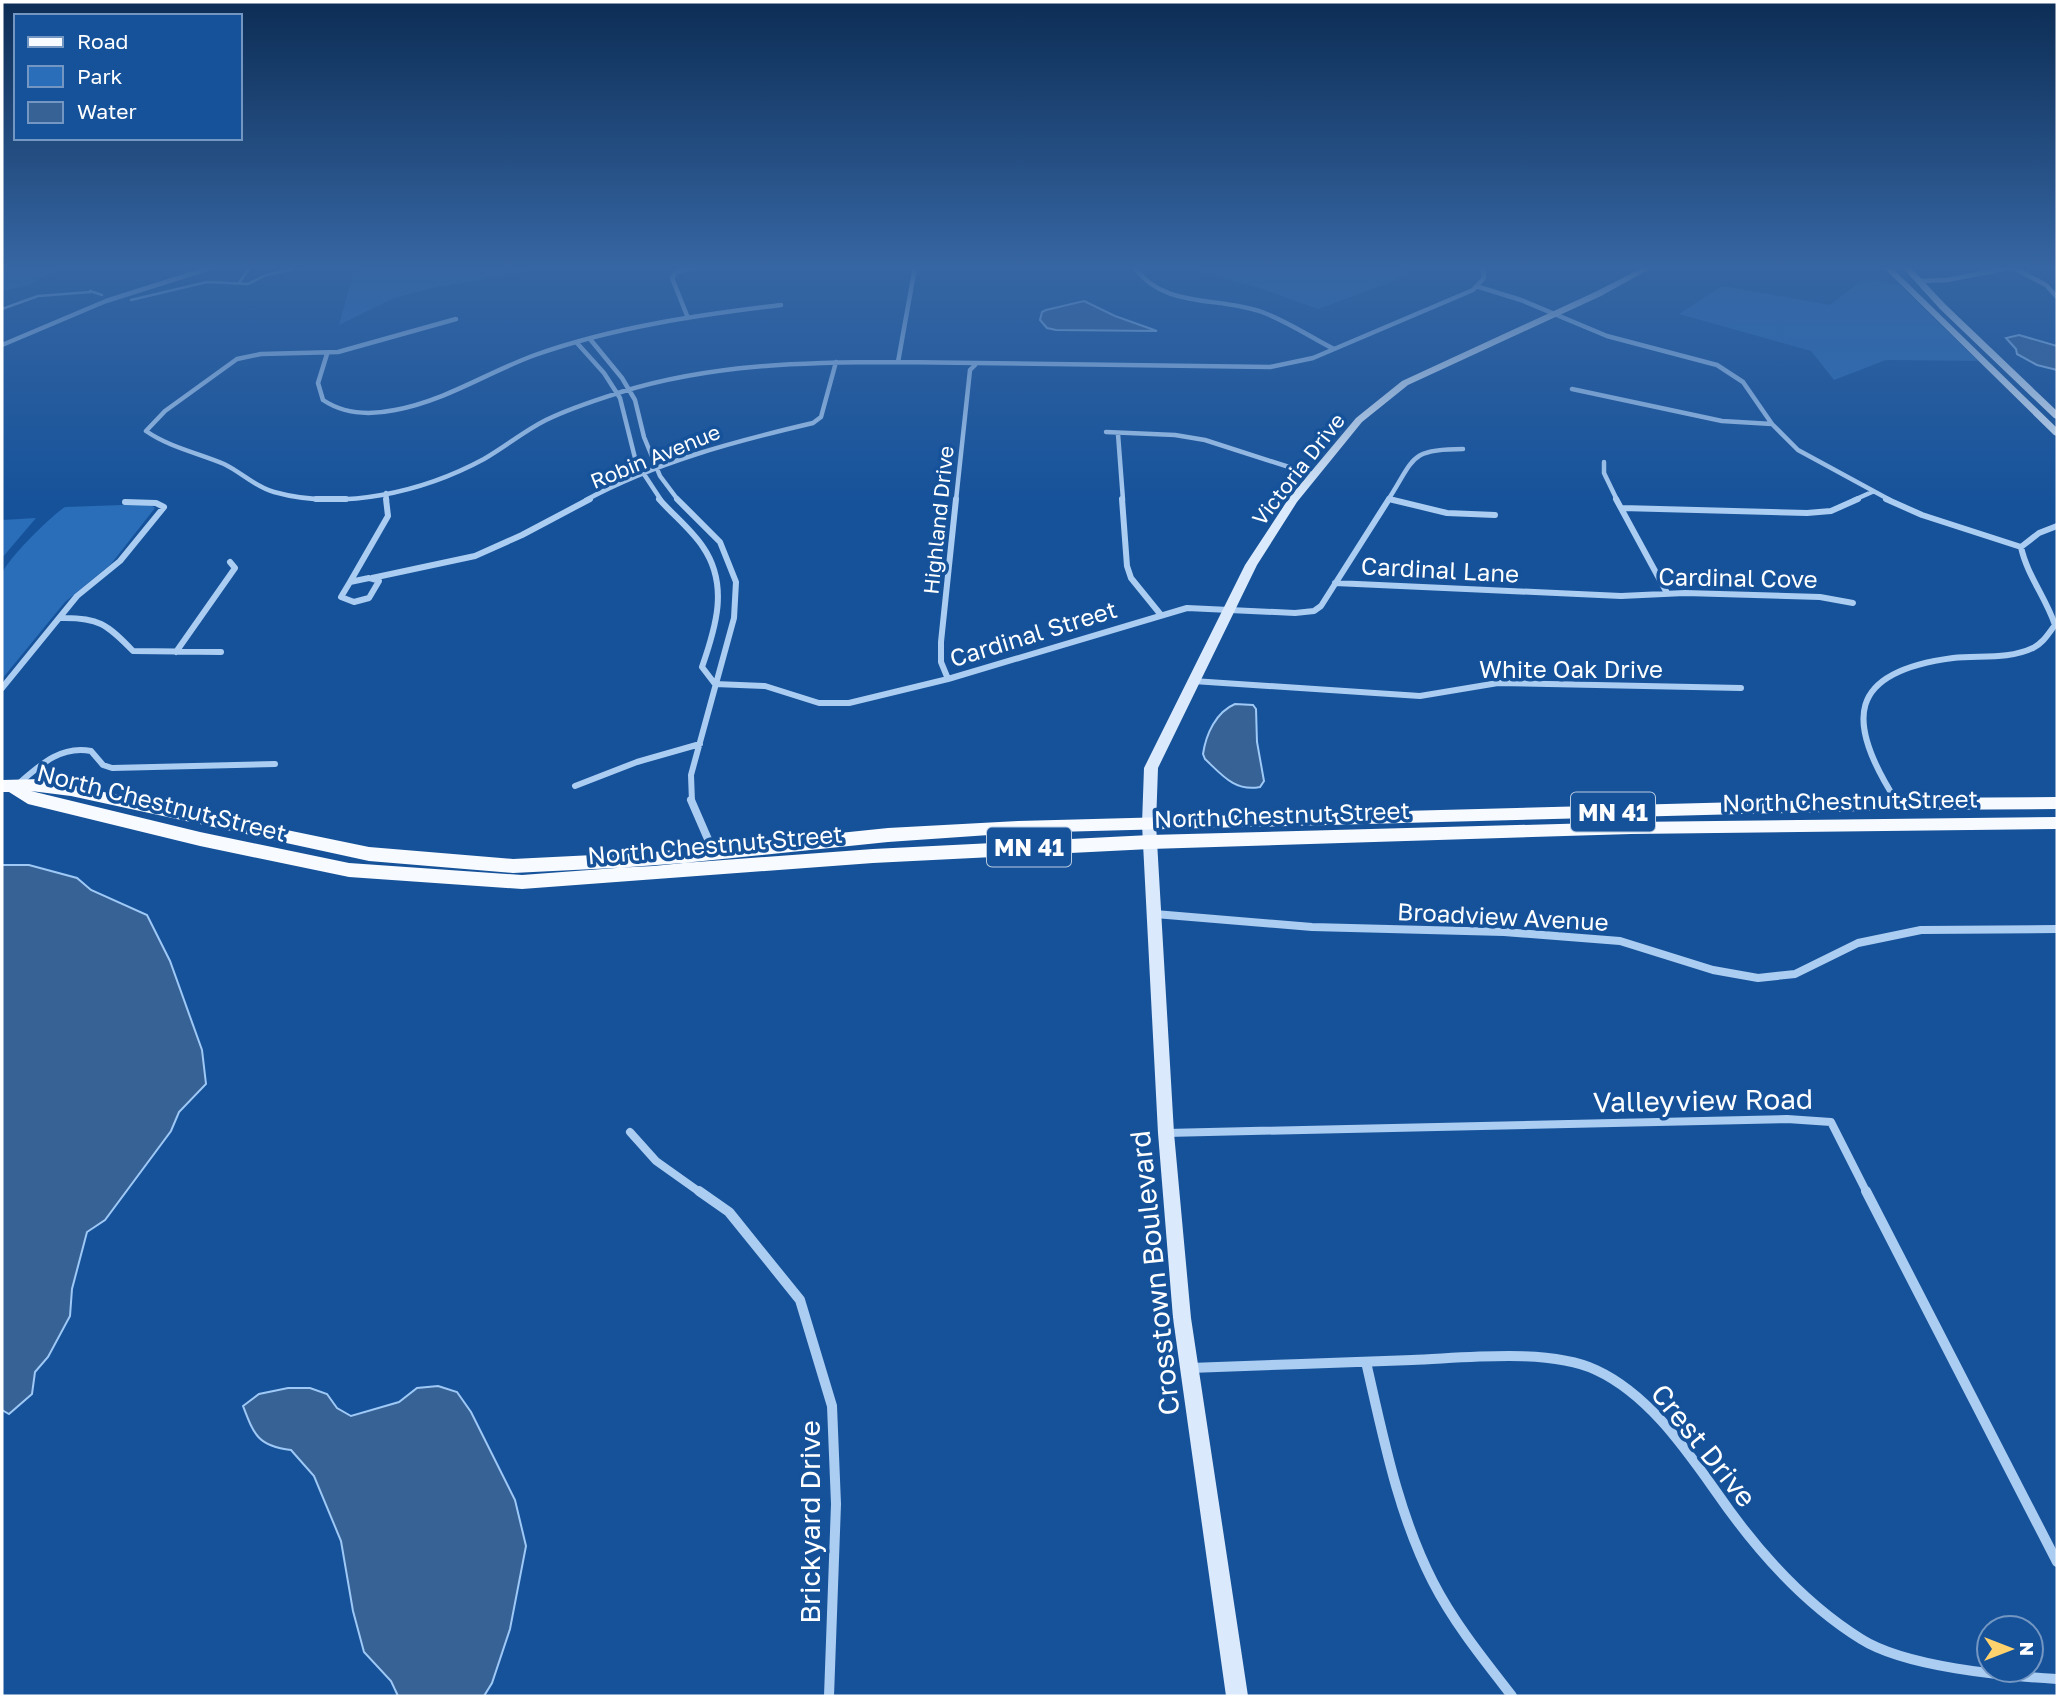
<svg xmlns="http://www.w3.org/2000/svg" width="2059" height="1698" font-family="'Golos Text',sans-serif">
  <rect width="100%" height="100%" fill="#16529a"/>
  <path fill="#2a6db8" d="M 2,267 L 119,267 L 108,271 L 67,270 L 45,276 L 30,285 L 2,291 Z
    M 355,267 L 558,267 L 432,288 L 394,298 L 339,325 Z
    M 1197,267 L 1398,267 L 1410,275 L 1318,309 L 1257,287 L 1201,273 Z
    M 1865,278 L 1901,286 L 1978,361 L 1886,360 L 1834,380 L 1811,351 L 1679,314 L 1722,286 L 1830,305 Z
    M 150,504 L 155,508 L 111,564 L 65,602 L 2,679 C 2,649 0,603 2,575 C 4,562 52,515 65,507 Z
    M 36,518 L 2,558 L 2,520 Z"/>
  <path fill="#376296" stroke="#9ec8f5" stroke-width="2" d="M 1084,301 L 1115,316 L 1157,331 L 1056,330 L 1047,328 L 1040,320 L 1042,312 L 1046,310 Z
    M 2019,335 L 2057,346 L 2057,370 L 2037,365 L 2017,354 L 2016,349 L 2006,338 Z
    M 1235,704 L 1253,705 L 1256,709 L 1257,742 L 1264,781 L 1260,787 C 1235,792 1222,775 1205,759 L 1203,754 C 1206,734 1216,712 1235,704 Z
    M 2,865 L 29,865 L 77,878 L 91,890 L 147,915 L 170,961 L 202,1050 L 206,1084 L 179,1112 L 171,1131 L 105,1220 L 87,1232 L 72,1289 L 70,1316 L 48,1357 L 35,1372 L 32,1394 L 9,1414 L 2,1410 Z
    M 438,1386 L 457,1392 L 471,1412 L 515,1500 L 526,1546 L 510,1629 L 492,1683 L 484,1696 L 398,1696 L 391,1681 L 364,1652 L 353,1611 L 341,1541 L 314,1476 L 291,1450 C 258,1446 254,1435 243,1406 L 259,1394 L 288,1388 L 310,1388 L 327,1394 L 337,1408 L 351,1416 L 399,1402 L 417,1388 Z"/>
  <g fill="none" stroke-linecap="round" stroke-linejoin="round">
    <path stroke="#9ec8f5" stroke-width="2.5" d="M 239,283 L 250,267
      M 90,291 L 102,295
      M 131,300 L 207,282 L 248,284 L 266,275 L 302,267
      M 2,309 L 38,296 L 91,292"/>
    <path stroke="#abcdf2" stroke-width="4.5" d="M 915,267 L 898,362 L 1270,367 L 1313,358 L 1473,290 L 1484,278 L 1483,267
      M 1134,267 C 1164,309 1218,296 1262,312 C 1287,321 1310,337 1334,349
      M 2012,267 L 2046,285 L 2057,297
      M 1918,281 L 1947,280 L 2013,267
      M 1479,287 L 1521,300 L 1607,336 L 1717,365 L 1743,382 L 1772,424 L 1798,450 L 1890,500
      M 688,318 L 672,278 L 676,272 L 694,267
      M 456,319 L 338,352 L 261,354 L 237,359 L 165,411 L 146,431 C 169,447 198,453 224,464 C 241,472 255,487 274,492 C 342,511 423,492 484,459 C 505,447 524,431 546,420 C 570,408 596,400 621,392 C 711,364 805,362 898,362
      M 590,339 L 622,378 L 635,400 L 644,437 L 660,476 L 678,500
      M 577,343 L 604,373 L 620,398 L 636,462 L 661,500
      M 2,345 L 106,301 L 213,267
      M 327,354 L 318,383 L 323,400 C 344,414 371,415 395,410 C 445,401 488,372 535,355 C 614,327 698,315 781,305
      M 1572,389 L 1722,421 L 1772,424
      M 1106,432 L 1175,435 L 1205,440 L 1314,475
      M 1118,434 L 1123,500
      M 1604,462 L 1604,473 L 1617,500
      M 386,493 L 387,500
      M 1389,499 L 1394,500
      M 586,500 C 656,462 736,441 813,423 L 821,417 L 836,362
      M 956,500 L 970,370 L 975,365
      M 1388,500 C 1415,458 1409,449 1463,449
      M 1854,500 L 1872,492"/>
    <path stroke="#abcdf2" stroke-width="6" d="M 316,499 L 346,499
      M 659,499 C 673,515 691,529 703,547 C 729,585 716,627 702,667 L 715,684
      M 677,499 L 720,542 L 736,582 L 734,618 L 691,775 L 692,802
      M 1122,499 L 1127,566 L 1131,578 L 1161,615
      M 1389,499 L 1447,513 L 1495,515
      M 1616,499 L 1667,593
      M 1886,499 L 1922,515 L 2021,547
      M 1622,508 L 1807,513 L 1831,511 L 1858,499
      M 369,578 L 379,581 L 369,598 L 354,602 L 341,597 L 350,582 Z
      M 372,578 L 475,556 L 522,535 L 590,499
      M 350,582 L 388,516 L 386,499
      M 1335,583 L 1621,596 L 1685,593 L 1820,597 L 1853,603
      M 60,618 C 98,617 107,624 133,651 L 221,652
      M 176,652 L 235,568 L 230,562
      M 948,679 L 941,662 L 941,642 L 956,499
      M 1193,681 L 1420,696 L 1498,683 L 1741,688
      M 715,684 L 765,686 L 819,703 L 849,703 L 948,679 L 1187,608 L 1295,613 L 1314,611 L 1321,606 L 1389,499
      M 2,688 L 77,596 L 120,561 L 164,507 L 156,503 L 125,502
      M 17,785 C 39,766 60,745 91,751 L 103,765 L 112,768 L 275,764
      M 575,786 L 637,762 L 700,744
      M 1897,802 C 1845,721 1846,672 1953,658 C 1979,655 2008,660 2033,648 C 2043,643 2048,634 2055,625 C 2046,598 2027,575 2021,547 L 2039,533 L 2057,526"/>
    <path stroke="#abcdf2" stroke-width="8" d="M 691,800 L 714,853
      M 1896,800 L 1898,804
      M 1155,914 L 1312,927 L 1504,932 L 1620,941 L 1713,970 L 1758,978 L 1795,974 L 1858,943 L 1921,930 L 2057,929
      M 630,1132 L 656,1161 L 701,1193
      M 1166,1133 L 1787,1119 L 1831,1122 L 1867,1193"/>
    <path stroke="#abcdf2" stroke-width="10" d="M 699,1191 L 729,1212 L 800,1300 L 832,1406 L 836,1504 L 829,1696
      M 1866,1191 L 2057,1562
      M 1366,1362 C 1383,1436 1398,1514 1433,1582 C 1454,1623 1484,1660 1512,1696
      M 1190,1368 C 1264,1365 1338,1363 1412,1360 C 1465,1358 1549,1348 1596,1370 C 1648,1394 1685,1448 1717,1493 C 1755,1548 1803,1603 1861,1639 C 1905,1667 2004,1676 2057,1679"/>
    <path fill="#daeafc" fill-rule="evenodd" d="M 1644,267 L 1653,267 L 1601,296 L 1408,385 L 1362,422 L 1297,502 L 1257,565 L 1158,768 L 1156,824 L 1174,1133 L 1191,1318 L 1248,1696 L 1226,1696 L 1173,1318 L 1158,1133 L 1142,824 L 1144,768 L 1245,565 L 1289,498 L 1356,418 L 1402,381 L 1595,292 Z
      M 1883,267 L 1891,267 L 2057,428 L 2057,436 L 2054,435 Z
      M 1902,267 L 1910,267 L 1946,305 L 2057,411 L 2057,419 L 2054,418 L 1940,309 Z"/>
    <path fill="#f7faff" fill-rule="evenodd" d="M 41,779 L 369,847 L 513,859 L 654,852 L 888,828 L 1018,821 L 1899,798 L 2057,797 L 2057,809 L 1899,810 L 1018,833 L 888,842 L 654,866 L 513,873 L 369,861 L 71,796 L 31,791 L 200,832 L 349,863 L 522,875 L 873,849 L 1150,835 L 1631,822 L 2057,817 L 2057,829 L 1631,834 L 1150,849 L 873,863 L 522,889 L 349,877 L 200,846 L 28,804 L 9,792 L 2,792 L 2,780 Z"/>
  </g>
  <linearGradient id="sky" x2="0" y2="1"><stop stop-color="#0c2d55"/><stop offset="0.53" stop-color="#3666a3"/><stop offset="1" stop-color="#3666a3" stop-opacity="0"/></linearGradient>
  <rect width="2059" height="504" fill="url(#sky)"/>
  <g text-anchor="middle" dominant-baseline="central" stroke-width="7" stroke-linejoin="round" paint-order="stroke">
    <g font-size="21" fill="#fff" stroke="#16529a">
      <text transform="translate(655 456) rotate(-22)">Robin Avenue</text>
      <text transform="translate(1298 469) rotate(-52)">Victoria Drive</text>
      <text transform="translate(938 520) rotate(-84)">Highland Drive</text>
    </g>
    <g fill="#16529a" stroke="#b9cbe1" stroke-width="2">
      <rect x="1571" y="792.5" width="84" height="39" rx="5"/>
      <rect x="987" y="827.5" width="84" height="39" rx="5"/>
    </g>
    <g font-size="23" font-weight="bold" fill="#fff">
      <text x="1613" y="812">MN 41</text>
      <text x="1029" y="847">MN 41</text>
    </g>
    <g font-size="24" fill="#fff" stroke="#16529a">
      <text transform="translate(1440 569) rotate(3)">Cardinal Lane</text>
      <text transform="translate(1738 577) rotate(1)">Cardinal Cove</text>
      <text transform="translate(1033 633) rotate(-17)">Cardinal Street</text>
      <text x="1571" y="668">White Oak Drive</text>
      <text transform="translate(1850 800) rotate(-1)">North Chestnut Street</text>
      <text transform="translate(162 802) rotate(14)">North Chestnut Street</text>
      <text transform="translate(1282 814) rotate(-2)">North Chestnut Street</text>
      <text transform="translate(715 844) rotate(-5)">North Chestnut Street</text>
      <text transform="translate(1503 916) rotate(3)">Broadview Avenue</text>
    </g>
    <g font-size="28" fill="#fff" stroke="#16529a">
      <text transform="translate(1703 1100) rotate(-1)">Valleyview Road</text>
      <text transform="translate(1154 1273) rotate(-96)">Crosstown Boulevard</text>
      <text transform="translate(1704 1445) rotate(51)">Crest Drive</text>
      <text transform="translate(809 1522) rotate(-90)">Brickyard Drive</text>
    </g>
  </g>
  <rect width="2059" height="1698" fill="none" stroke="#ffffff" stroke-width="7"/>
  <rect x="14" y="14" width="228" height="126" fill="#16529a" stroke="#7397c2" stroke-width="2"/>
  <rect x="28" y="37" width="35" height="10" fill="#f7faff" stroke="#7397c2" stroke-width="2"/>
  <text x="77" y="49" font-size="21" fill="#ffffff">Road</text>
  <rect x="28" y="66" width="35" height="21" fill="#2a6db8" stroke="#7397c2" stroke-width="2"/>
  <text x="77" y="84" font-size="21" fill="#ffffff">Park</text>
  <rect x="28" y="102" width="35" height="21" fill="#376296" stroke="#7397c2" stroke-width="2"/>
  <text x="77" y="119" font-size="21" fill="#ffffff">Water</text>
  <g transform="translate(2010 1649) rotate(90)"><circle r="33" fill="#16529a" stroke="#7397c2" stroke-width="2"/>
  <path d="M0-5L12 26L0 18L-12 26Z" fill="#ffd26d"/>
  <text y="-10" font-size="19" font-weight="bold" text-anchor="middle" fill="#ffffff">N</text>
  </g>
</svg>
